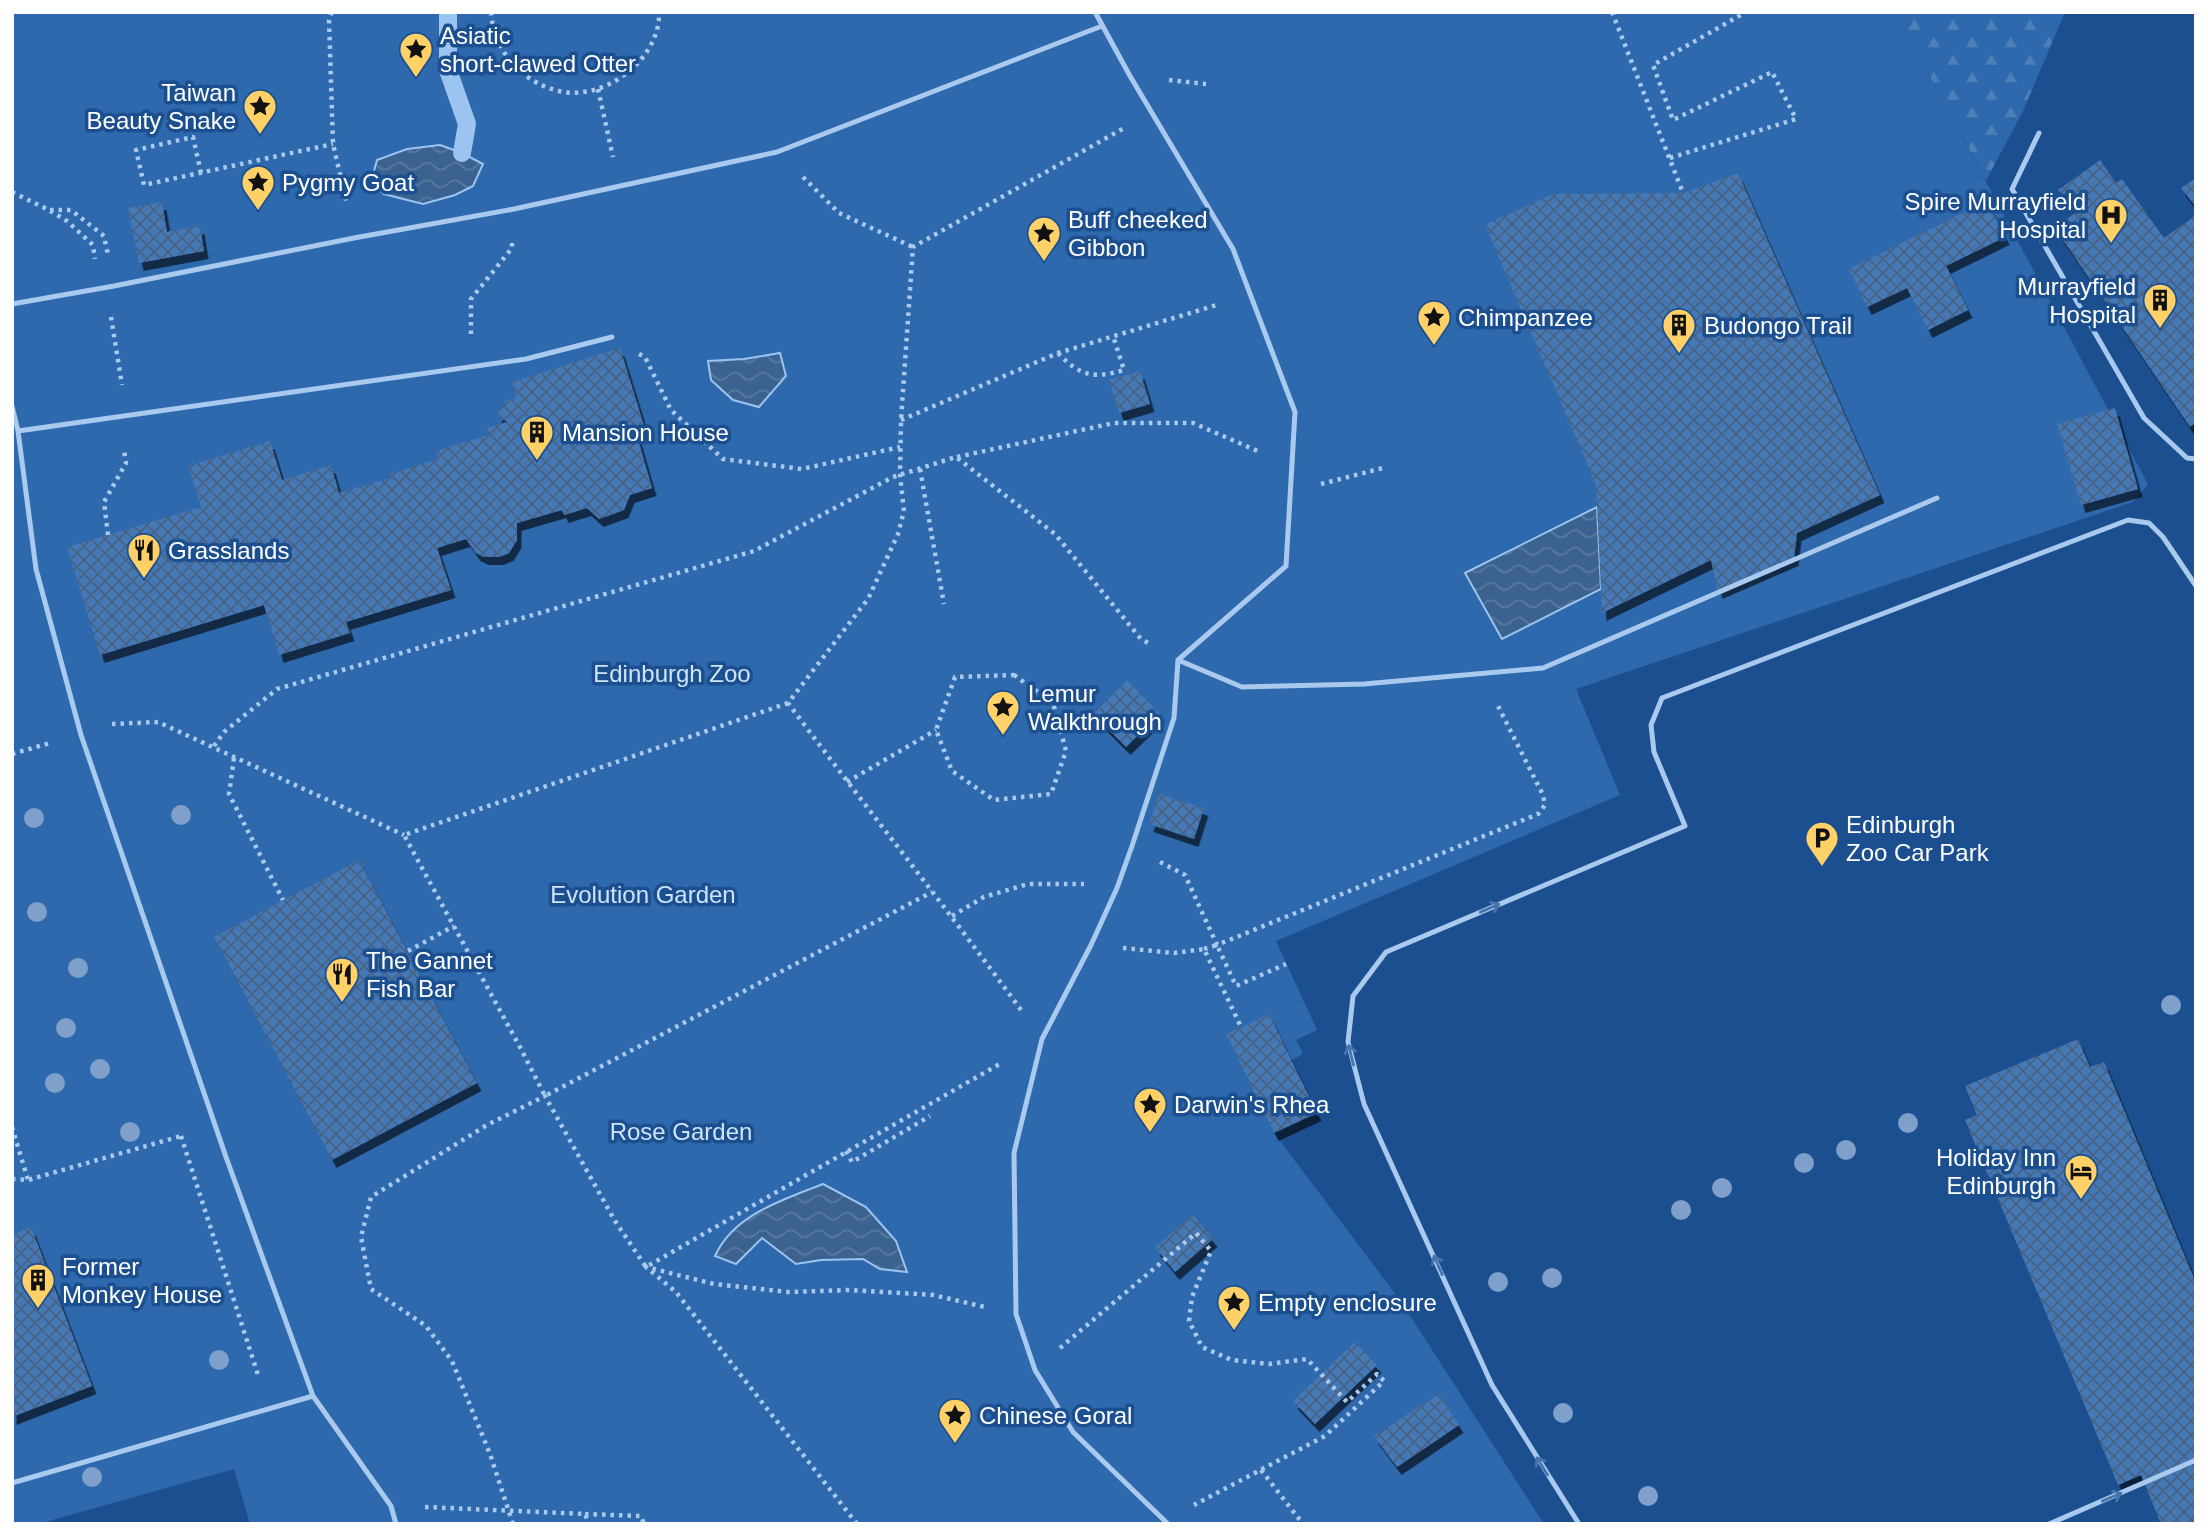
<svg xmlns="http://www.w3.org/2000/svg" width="2208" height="1536" font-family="Helvetica,sans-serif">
  <defs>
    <pattern id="forest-firs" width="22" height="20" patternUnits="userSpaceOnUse" patternTransform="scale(1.75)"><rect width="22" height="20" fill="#2e69ad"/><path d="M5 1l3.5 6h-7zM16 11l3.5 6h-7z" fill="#4d80b9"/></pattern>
    <pattern id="water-waves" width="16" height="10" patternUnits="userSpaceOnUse" patternTransform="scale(1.75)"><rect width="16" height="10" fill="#3c6290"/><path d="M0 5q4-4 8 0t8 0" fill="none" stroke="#597aa1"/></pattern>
    <pattern id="building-cross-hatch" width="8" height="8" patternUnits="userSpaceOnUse" patternTransform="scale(1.75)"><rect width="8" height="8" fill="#4478b7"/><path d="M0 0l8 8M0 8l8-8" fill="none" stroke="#486282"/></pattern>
    <filter id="shadow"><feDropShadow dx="4.5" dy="8" stdDeviation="0" flood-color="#0009"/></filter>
  </defs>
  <rect width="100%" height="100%" fill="#1b4f8f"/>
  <path fill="url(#forest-firs)" d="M 1895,12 L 2065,12 L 2024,109 L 1986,181 Z"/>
  <path fill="#2e69ad" d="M 12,12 L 1895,12 L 2148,484 L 2133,502 L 1576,689 L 1620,795 L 1276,941 L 1317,1030 L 1296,1040 L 1303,1054 L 1250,1083 L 1274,1133 L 1400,1300 L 1544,1524 L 250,1524 L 234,1469 L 38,1524 L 12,1524 Z"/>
  <path fill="url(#water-waves)" stroke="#9cc4f0" stroke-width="2" d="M 440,145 L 462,153 L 483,164 L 473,186 L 455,195 L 423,204 L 384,194 L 371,182 L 377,160 L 407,149 Z
    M 780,353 L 786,376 L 759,407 L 733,400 L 711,380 L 708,361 L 744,359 Z
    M 1597,507 L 1601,589 L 1502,639 L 1465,573 Z
    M 823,1184 L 866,1207 L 896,1241 L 907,1272 L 880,1269 L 863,1259 L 821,1260 L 796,1264 L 762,1238 L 736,1264 L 715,1256 C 734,1214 783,1200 823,1184 Z"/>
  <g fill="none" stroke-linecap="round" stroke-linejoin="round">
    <path stroke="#9cc4f0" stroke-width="18" d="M 448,12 L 448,70 L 467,124 L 462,153"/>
  </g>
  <path fill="url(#building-cross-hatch)" filter="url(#shadow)" d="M 2100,160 L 2116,183 L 2122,179 L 2164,238 L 2196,215 L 2196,423 L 2190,427 L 2055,228 L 2075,213 L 2058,190 Z
    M 1738,173 L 1880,495 L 1797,533 L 1794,558 L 1718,591 L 1711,560 L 1602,613 L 1596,485 L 1485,225 L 1553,194 L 1683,193 Z
    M 2196,178 L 2196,207 L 2181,188 Z
    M 1987,201 L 2005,237 L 1946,266 L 1968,310 L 1928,330 L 1907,288 L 1867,307 L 1849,269 Z
    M 162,202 L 167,232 L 200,226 L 204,251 L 139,263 L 128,208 Z
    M 620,348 L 645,429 L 636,432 L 652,488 L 630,495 L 624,510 L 599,519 L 587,508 L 564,515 L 562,510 L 517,523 L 517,540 L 509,553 L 499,557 L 484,557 L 476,553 L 466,539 L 437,548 L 451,590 L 346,622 L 350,633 L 279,655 L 264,605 L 100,655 L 67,547 L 201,507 L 188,466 L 270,441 L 282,480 L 331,465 L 339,493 L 390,478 L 389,474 L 438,459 L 436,451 L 489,435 L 487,428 L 507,422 L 497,415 L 507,399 L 513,401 L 516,397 L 512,382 Z
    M 1140,371 L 1150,404 L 1119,413 L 1109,380 Z
    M 2115,408 L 2138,489 L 2081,505 L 2057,424 Z
    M 1127,680 L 1160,714 L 1126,747 L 1093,714 Z
    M 1159,794 L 1204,808 L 1194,839 L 1149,824 Z
    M 359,860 L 477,1083 L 332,1160 L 214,937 Z
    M 1269,1014 L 1317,1113 L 1274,1133 L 1226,1034 Z
    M 2078,1039 L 2090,1067 L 2104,1062 L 2196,1283 L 2196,1524 L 2161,1524 L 2141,1475 L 2118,1485 L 1965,1120 L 1977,1115 L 1965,1086 Z
    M 1193,1215 L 1213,1239 L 1175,1272 L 1155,1247 Z
    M 31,1227 L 92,1386 L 12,1417 L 12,1235 Z
    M 1355,1342 L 1377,1365 L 1315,1424 L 1293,1401 Z
    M 1439,1394 L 1459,1425 L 1397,1467 L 1374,1436 Z"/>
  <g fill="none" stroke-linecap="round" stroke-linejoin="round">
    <path stroke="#a9c9ee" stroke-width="4.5" stroke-dasharray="3.5 5" stroke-linecap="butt" d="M 332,12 L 329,20 L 333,144 L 347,205
      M 491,12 C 494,53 524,85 564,92 C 608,99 661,57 659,12
      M 1612,12 L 1683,193
      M 1169,80 L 1206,84
      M 598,89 L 613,157
      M 1670,158 L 1796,119 L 1772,72 L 1673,120 L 1653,65 L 1746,12
      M 201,173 L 193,137 L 136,150 L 144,185 L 333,144
      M 803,177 L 839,213 L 913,247
      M 12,192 L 49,210 L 67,221 L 93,245 L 95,259
      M 50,210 L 71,210 L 104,236 L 108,255
      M 111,317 L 122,385
      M 471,334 L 471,299 L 512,248 L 512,241
      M 1058,353 C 1080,376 1093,379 1124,370 L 1113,336
      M 639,354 L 645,357 L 671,410 L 723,459 L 802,469 L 900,447
      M 901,420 L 1058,353 L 1220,304
      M 957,457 L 1114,423 L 1193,423 L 1260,452
      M 920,469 L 944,604
      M 1321,484 L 1383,468
      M 108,535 L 104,502 L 126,463 L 124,450
      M 1014,675 L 1053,703 L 1066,751 L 1051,794 L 994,800 L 952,771 L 936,730 L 955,677 Z
      M 788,703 L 404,835 L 521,1049 L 545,1096 L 932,892
      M 112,724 L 158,722 L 404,835
      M 214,746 L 224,732 L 277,689 L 754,551 L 893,477 L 956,457 L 1055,534 L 1141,639 L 1150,644
      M 12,754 L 50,743
      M 234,758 L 229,794 L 283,900
      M 847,782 L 936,730
      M 1160,862 L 1185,875 L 1217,945 L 1538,814 L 1545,805 L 1543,795 L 1497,704
      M 952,916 L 984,897 L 1028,884 L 1084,884
      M 1123,948 L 1174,953 L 1204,949 L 1241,1027
      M 1204,949 L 1217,945 L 1236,986 L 1286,964
      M 408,951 L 454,926
      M 1021,1010 C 945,906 865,806 788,703 L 868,599 L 898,534 L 904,511 L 900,475 L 901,420 L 913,247 L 1124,128
      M 12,1127 L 28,1180
      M 181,1136 L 259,1378
      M 846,1151 L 852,1162 L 930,1116
      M 12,1179 L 28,1180 L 181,1136
      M 1060,1348 L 1196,1233 L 1211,1251 L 1192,1297 L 1189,1321 L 1202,1347 L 1232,1360 L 1269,1364 L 1307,1359 L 1347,1402 L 1377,1374 L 1384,1381 L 1325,1436 L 1194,1505
      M 1261,1470 L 1303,1524
      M 425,1507 L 585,1514 L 589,1524
      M 585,1514 L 641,1516 L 644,1524
      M 513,1524 L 490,1454 L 452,1361 L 426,1326 L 371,1289 L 361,1237 L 371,1197 L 487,1125 L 545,1096 L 615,1221 L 646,1267 L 1003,1062
      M 857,1524 L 676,1292 L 646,1267 L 714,1284 L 789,1292 L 849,1290 L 933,1295 L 985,1307"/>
    <path stroke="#a9c9ee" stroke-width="5" d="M 1095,12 L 1130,76 L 1233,249 L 1295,412 L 1286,566 L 1178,660 L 1174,718 L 1132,846 L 1117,888 L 1091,945 L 1042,1039 L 1014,1153 L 1016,1314 L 1035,1370 L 1073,1432 L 1168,1524
      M 2039,133 L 2012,189 L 2144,418 L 2187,458 L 2196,459
      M 12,304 L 114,286 L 354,238 L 514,209 L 777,152 L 1102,26
      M 12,406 L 18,431 L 36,569 L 81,735 L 226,1157 L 313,1396 L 391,1506 L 396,1524
      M 18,431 L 526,359 L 612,337
      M 1178,660 L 1242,687 L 1364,684 L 1543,668 L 1937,498
      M 12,1483 L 313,1396
      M 1579,1524 L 1492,1385 L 1364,1104 L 1348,1042 L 1353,996 L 1386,952 L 1685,826 L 1654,752 L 1651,725 L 1662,698 L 2128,520 L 2149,523 L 2163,537 L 2196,586
      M 2049,1524 L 2196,1460"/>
  </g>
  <g fill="#7ea0ca">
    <circle cx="181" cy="815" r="10"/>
    <circle cx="34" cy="818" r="10"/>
    <circle cx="37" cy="912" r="10"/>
    <circle cx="78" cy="968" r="10"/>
    <circle cx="2171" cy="1005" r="10"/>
    <circle cx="66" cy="1028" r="10"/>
    <circle cx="100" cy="1069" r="10"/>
    <circle cx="55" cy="1083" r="10"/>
    <circle cx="1908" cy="1123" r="10"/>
    <circle cx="130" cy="1132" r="10"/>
    <circle cx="1846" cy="1150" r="10"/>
    <circle cx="1804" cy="1163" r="10"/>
    <circle cx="1722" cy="1188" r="10"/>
    <circle cx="1681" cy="1210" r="10"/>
    <circle cx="1552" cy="1278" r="10"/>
    <circle cx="1498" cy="1282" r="10"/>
    <circle cx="219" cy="1360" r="10"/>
    <circle cx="1563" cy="1413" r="10"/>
    <circle cx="92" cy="1477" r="10"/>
    <circle cx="1648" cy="1496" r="10"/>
  </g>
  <defs><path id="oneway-shaft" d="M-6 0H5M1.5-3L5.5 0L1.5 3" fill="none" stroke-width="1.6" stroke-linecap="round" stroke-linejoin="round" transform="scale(1.75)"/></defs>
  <g stroke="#4674ac">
    <use href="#oneway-shaft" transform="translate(1490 908) rotate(-23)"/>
    <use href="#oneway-shaft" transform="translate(1351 1055) rotate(-104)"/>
    <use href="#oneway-shaft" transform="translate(1438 1265) rotate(-114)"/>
    <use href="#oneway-shaft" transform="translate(1542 1466) rotate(-122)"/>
    <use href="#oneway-shaft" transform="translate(2112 1497) rotate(-23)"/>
  </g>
  <defs>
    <symbol id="sight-pin" viewBox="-11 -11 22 30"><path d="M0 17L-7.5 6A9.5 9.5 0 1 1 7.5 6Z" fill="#ffd166" stroke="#1b4f8f"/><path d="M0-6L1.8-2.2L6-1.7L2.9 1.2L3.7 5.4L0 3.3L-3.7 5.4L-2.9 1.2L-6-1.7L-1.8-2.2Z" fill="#111"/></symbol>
    <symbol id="hospital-pin" viewBox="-11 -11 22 30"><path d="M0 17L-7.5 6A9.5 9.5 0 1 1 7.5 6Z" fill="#ffd166" stroke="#1b4f8f"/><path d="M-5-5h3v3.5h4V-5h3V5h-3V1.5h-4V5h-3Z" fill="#111"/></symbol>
    <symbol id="building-pin" viewBox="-11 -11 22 30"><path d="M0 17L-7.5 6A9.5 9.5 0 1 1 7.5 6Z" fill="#ffd166" stroke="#1b4f8f"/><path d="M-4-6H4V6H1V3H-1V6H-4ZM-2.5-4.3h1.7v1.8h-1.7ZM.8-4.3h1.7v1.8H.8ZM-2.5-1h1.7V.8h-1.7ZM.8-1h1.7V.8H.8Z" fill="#111"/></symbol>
    <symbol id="restaurant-pin" viewBox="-11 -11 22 30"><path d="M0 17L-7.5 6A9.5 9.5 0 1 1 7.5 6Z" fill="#ffd166" stroke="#1b4f8f"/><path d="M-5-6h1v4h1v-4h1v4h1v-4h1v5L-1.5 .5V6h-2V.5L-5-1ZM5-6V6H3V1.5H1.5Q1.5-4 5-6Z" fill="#111"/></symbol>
    <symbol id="parking-pin" viewBox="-11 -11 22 30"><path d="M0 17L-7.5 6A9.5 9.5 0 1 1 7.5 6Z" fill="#ffd166" stroke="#1b4f8f"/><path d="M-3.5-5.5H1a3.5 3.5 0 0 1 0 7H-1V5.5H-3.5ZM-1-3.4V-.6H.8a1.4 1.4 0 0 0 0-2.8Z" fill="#111"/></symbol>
    <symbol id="hotel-pin" viewBox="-11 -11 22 30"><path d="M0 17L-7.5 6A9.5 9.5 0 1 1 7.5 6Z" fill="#ffd166" stroke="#1b4f8f"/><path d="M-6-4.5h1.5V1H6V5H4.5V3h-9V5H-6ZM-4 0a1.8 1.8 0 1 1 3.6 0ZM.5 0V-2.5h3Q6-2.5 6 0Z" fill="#111"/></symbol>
  </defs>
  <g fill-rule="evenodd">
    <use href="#sight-pin" x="397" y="30" width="38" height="52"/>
    <use href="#sight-pin" x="241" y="87" width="38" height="52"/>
    <use href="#sight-pin" x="239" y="163" width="38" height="52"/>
    <use href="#hospital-pin" x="2092" y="196" width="38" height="52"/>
    <use href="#sight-pin" x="1025" y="214" width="38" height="52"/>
    <use href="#building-pin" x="2141" y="281" width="38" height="52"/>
    <use href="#sight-pin" x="1415" y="298" width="38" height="52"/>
    <use href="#building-pin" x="1660" y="306" width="38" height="52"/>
    <use href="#building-pin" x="518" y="413" width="38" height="52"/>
    <use href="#restaurant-pin" x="125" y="531" width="38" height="52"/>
    <use href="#sight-pin" x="984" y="688" width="38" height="52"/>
    <use href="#parking-pin" x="1803" y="819" width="38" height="52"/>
    <use href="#restaurant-pin" x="323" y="955" width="38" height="52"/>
    <use href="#sight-pin" x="1131" y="1085" width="38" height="52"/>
    <use href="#hotel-pin" x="2062" y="1152" width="38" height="52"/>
    <use href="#building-pin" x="19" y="1261" width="38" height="52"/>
    <use href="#sight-pin" x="1215" y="1283" width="38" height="52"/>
    <use href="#sight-pin" x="936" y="1396" width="38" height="52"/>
  </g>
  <g text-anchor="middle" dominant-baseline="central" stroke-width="7" stroke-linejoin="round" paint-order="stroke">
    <g font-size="24" fill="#fff" stroke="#1b4f8f" text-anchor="start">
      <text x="440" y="35">Asiatic<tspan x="440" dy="28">short-clawed Otter</tspan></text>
      <text x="236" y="92" text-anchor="end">Taiwan<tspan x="236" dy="28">Beauty Snake</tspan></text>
      <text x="282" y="182">Pygmy Goat</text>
      <text x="2086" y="201" text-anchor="end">Spire Murrayfield<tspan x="2086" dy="28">Hospital</tspan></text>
      <text x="1068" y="219">Buff cheeked<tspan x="1068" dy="28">Gibbon</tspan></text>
      <text x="2136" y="286" text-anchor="end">Murrayfield<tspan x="2136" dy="28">Hospital</tspan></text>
      <text x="1458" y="317">Chimpanzee</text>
      <text x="1704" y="325">Budongo Trail</text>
      <text x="562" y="432">Mansion House</text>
      <text x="168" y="550">Grasslands</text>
      <text x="1028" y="693">Lemur<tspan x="1028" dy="28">Walkthrough</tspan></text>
      <text x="1846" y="824">Edinburgh<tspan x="1846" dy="28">Zoo Car Park</tspan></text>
      <text x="366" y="960">The Gannet<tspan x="366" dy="28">Fish Bar</tspan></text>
      <text x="1174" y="1104">Darwin's Rhea</text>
      <text x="2056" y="1157" text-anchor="end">Holiday Inn<tspan x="2056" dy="28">Edinburgh</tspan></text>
      <text x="62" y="1266">Former<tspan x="62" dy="28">Monkey House</tspan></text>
      <text x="1258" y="1302">Empty enclosure</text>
      <text x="979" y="1415">Chinese Goral</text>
    </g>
    <g font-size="24" fill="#cfe3fa" stroke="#1b4f8f">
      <text x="672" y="673">Edinburgh Zoo</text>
      <text x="643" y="894">Evolution Garden</text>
      <text x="681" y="1131">Rose Garden</text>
    </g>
  </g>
  <rect width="2208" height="1536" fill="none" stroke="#ffffff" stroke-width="28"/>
</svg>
